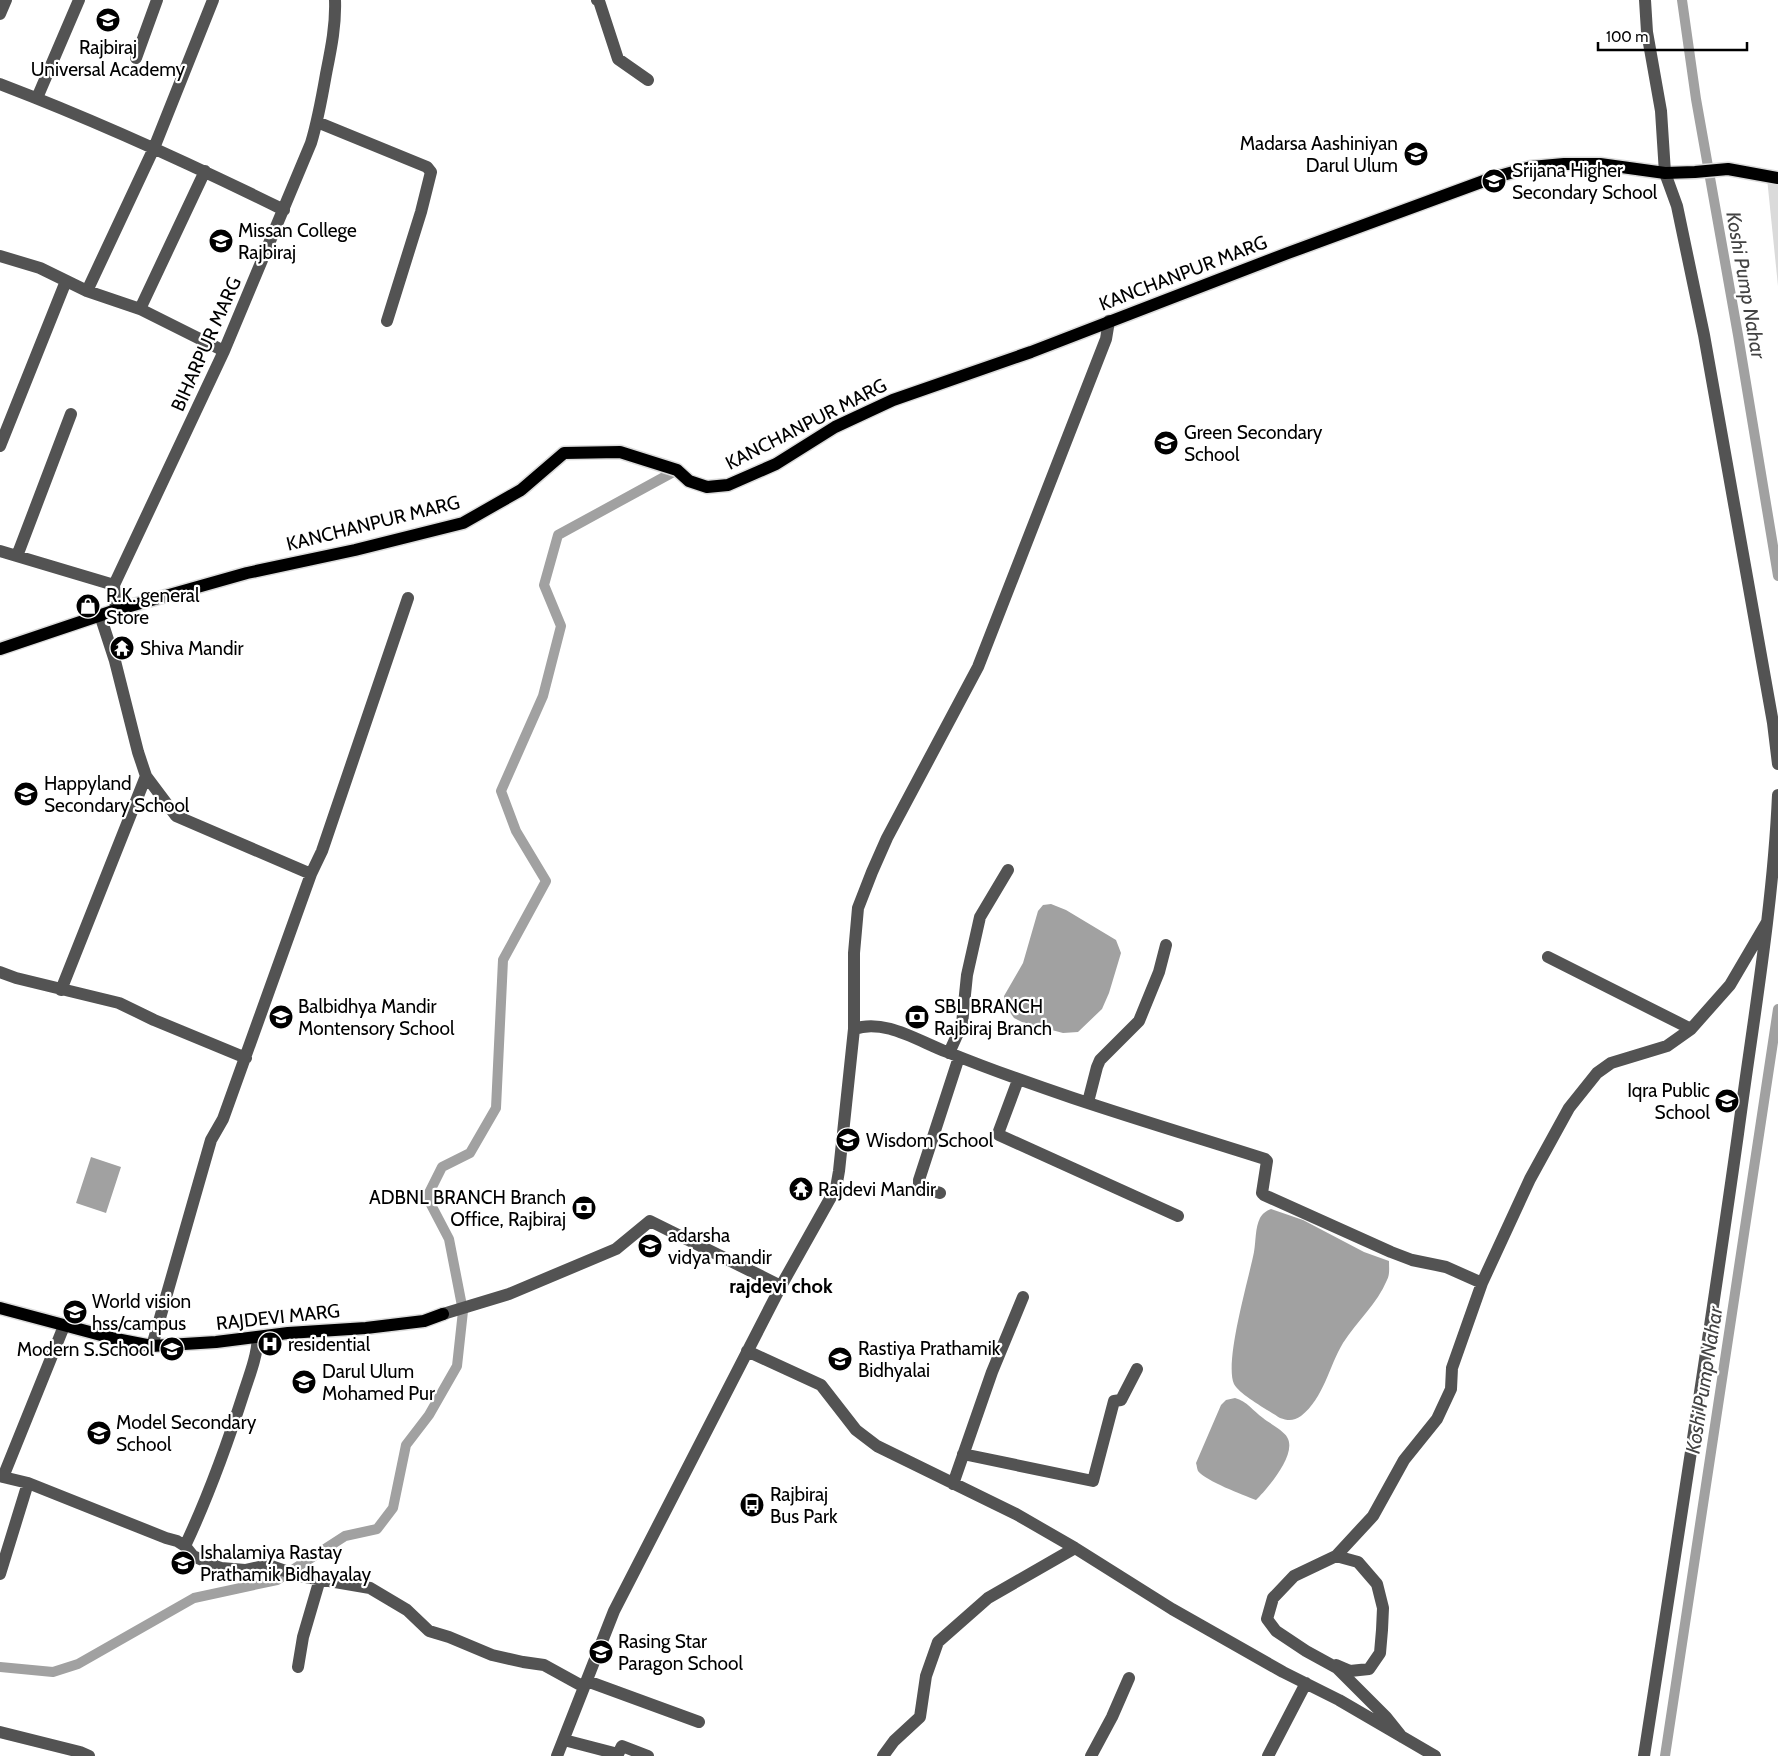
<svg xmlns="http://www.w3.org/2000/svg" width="1778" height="1756" font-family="Cabin,sans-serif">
  <rect width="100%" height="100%" fill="#fff"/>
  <path fill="#dadada" d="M 1767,178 L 1778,180 L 1778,286 Z"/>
  <path fill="#a1a1a1" d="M 1051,904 L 1066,910 L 1116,940 L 1121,953 L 1109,993 L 1102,1009 L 1078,1032 L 1063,1033 L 1022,1022 L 1014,1018 L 1004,1004 L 1004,996 L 1023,963 L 1038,911 L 1043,905 Z
    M 91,1157 L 121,1167 L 106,1213 L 76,1203 Z
    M 1271,1209 L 1303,1220 L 1364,1252 L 1389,1261 C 1389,1267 1390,1275 1387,1280 C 1377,1304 1357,1321 1343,1343 C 1329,1366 1324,1398 1301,1416 C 1294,1421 1288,1421 1280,1418 C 1268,1410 1240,1395 1234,1384 C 1224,1362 1249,1278 1254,1252 C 1256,1241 1255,1228 1260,1218 C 1263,1213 1266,1211 1271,1209 Z
    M 1235,1398 C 1247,1401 1253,1411 1263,1418 C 1269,1423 1284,1431 1287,1437 C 1298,1454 1267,1489 1256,1500 C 1243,1495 1206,1481 1198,1471 C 1197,1469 1197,1466 1196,1463 L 1221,1405 L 1226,1400 Z"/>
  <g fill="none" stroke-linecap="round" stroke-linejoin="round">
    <path stroke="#a1a1a1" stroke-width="10" d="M 1682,0 L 1696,99 L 1738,335 L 1778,576
      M 0,1667 L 53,1672 L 78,1664 L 194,1598 L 277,1580 L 345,1536 L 377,1529 L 393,1508 L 406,1445 L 429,1415 L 457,1366 L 463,1311 L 449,1239 L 427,1197 L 442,1167 L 470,1153 L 496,1108 L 503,960 L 546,881 L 516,831 L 501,791 L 543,696 L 561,626 L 544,585 L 558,535 L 677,470
      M 1665,1756 L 1778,1009"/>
    <defs>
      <path id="major" d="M 0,649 L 116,610 L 247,573 L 355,550 L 463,523 L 521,490 L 564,453 L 620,452 L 677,470 L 689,481 L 707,487 L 728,485 L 776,464 L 835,427 L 893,400 L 1031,352 L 1288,253 L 1492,178 L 1531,167 L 1564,164 L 1600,164 L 1665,173 L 1695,172 L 1728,169 L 1778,178
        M 0,1308 L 116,1339 L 152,1346 L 216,1342 L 288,1333 L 366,1328 L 424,1321 L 443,1314"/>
    </defs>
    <use href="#major" stroke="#dbdbdb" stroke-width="15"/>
    <path stroke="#535353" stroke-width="12" d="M 597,0 L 599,1 L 618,59 L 648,80
      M 1645,0 L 1647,32 L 1661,111 L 1665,173 L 1677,206 L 1704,335 L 1773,723 L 1778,764
      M 0,14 L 6,0
      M 136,58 L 157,0
      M 0,84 C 97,121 191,164 284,210
      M 37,98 L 79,0
      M 317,122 L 427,167 L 431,172 L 421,212 L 387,321
      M 0,256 L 40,268 L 87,291 L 140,309 L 224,351
      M 87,291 L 154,148 L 213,0
      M 140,309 L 205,171
      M 0,446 L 66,281
      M 0,551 L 114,585
      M 17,556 L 71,414
      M 116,610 L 114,585 L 224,351 L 311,143 C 318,120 322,97 326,74 C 331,49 336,25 335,0
      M 100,615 L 115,661 L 138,752 L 146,776 L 176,816 L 311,874
      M 1548,957 L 1691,1029
      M 0,972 L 16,978 L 119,1003 L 154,1020 L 246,1058
      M 61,990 L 146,776
      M 854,1029 C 884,1018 918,1041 947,1052 C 1051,1094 1158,1125 1265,1159 L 1267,1161 L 1262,1193 L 1264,1195 L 1391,1252 L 1412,1260 L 1446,1267 L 1482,1283
      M 949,1053 L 962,1024 L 967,975 L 980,917 L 1008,870
      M 1018,1080 L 999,1131 L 999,1135 L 1178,1216
      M 1088,1102 L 1097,1067 L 1100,1060 L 1139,1021 L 1159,972 L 1166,945
      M 940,1193 L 922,1187 L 919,1184 L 919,1180 L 959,1057
      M 443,1314 L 509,1294 L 616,1249 L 650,1221 L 781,1286
      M 64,1326 L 3,1477 L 28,1483 L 166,1538 L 177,1541 L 185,1546 C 208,1497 227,1445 244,1392 C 250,1374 257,1356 258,1337
      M 152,1346 L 211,1140 L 223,1119 L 311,874 L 322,851 L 408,598
      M 747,1351 L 821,1385 L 856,1430 L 877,1446 L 1016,1514 L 1075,1548 L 1172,1609 L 1283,1672 L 1339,1700 L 1435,1756
      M 963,1454 L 1093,1481 L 1114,1401 L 1121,1400 L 1137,1369
      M 953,1484 L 992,1372 L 1023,1297
      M 185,1546 L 193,1556 L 221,1568 L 245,1570 L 268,1565 L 300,1576 L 370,1588 L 407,1610 L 429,1631 L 449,1637 L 492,1655 L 523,1662 L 544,1665 L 584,1687
      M 0,1574 L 28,1483
      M 1336,1665 L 1350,1671 L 1369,1669 L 1380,1653 L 1382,1630 L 1383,1608 L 1377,1584 L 1358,1562 L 1336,1556
      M 298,1667 L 303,1637 L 320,1579
      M 587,1681 L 699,1722
      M 0,1732 L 80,1752 L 89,1756
      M 1402,1737 L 1386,1717 L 1337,1668 L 1306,1651 L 1276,1631 L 1267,1619 L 1273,1598 L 1294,1576 L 1336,1556 L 1373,1516 L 1404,1460 L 1437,1419 L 1451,1389 L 1452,1368 L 1482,1283 L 1530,1179 L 1569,1108 L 1597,1073 L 1611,1063 L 1667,1046 L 1691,1029 L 1730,985 L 1767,922
      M 564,1740 L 618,1754 L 622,1746 L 648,1756
      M 557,1756 L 614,1611 L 781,1286 L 836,1188 L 839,1171 L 854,1029 L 854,953 L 858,908 L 872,872 L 887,838 L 978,667 L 1106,339 L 1109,321
      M 883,1756 L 894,1741 L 920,1717 L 926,1676 L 938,1642 L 988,1598 L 1075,1548
      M 1091,1756 L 1112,1717 L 1129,1678
      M 1268,1756 L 1306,1683
      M 1644,1756 C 1676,1549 1709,1341 1738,1134 C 1753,1021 1773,908 1778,795"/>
    <use href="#major" stroke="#000" stroke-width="12"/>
  </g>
  <defs>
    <symbol id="school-disc" viewBox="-11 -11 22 22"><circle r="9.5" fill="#000" stroke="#fff"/><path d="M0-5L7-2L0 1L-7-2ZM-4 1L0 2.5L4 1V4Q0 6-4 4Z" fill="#fff"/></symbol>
    <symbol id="shop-disc" viewBox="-11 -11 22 22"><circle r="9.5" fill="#000" stroke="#fff"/><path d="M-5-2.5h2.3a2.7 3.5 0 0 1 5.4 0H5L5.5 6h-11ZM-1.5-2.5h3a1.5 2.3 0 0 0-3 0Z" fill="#fff"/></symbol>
    <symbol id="temple-disc" viewBox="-11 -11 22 22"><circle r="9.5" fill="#000" stroke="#fff"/><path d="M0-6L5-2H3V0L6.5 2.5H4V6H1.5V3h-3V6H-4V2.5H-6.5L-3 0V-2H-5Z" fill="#fff"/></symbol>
    <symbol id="bank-disc" viewBox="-11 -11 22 22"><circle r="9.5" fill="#000" stroke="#fff"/><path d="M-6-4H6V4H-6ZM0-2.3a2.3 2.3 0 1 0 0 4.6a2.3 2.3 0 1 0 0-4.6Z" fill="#fff"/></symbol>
    <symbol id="hospital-disc" viewBox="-11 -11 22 22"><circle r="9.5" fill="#000" stroke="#fff"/><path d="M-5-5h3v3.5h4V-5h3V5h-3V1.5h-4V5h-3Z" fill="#fff"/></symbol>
    <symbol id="bus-disc" viewBox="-11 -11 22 22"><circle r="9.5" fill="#000" stroke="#fff"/><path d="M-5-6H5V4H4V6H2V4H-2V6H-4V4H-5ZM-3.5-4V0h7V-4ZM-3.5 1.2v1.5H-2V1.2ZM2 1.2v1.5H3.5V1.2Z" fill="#fff"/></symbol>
  </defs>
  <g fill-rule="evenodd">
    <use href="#school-disc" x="94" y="6" width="28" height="28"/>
    <use href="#school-disc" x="1402" y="140" width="28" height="28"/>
    <use href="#school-disc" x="1480" y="167" width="28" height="28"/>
    <use href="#school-disc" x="207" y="227" width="28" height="28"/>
    <use href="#school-disc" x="1152" y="429" width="28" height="28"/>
    <use href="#shop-disc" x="74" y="592" width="28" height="28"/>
    <use href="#temple-disc" x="108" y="634" width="28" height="28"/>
    <use href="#school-disc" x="12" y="780" width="28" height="28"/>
    <use href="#school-disc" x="267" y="1003" width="28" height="28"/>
    <use href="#bank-disc" x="903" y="1003" width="28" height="28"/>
    <use href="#school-disc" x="1713" y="1087" width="28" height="28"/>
    <use href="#school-disc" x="834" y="1126" width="28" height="28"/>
    <use href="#temple-disc" x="787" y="1175" width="28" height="28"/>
    <use href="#bank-disc" x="570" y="1194" width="28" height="28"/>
    <use href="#school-disc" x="636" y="1232" width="28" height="28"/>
    <use href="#school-disc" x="61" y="1298" width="28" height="28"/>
    <use href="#hospital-disc" x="256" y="1330" width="28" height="28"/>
    <use href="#school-disc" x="158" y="1335" width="28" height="28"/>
    <use href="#school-disc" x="826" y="1345" width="28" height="28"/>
    <use href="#school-disc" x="290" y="1368" width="28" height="28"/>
    <use href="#school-disc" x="85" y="1419" width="28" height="28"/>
    <use href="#bus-disc" x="738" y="1491" width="28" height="28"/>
    <use href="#school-disc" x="169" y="1549" width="28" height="28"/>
    <use href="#school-disc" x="587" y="1638" width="28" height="28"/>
  </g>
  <g text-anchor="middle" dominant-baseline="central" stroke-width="4.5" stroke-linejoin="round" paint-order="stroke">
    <g font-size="19" fill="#000" stroke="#fff" text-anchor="start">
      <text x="108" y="47" text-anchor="middle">Rajbiraj<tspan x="108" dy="22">Universal Academy</tspan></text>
      <text x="1398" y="143" text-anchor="end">Madarsa Aashiniyan<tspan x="1398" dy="22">Darul Ulum</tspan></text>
      <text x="1512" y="170">Srijana Higher<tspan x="1512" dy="22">Secondary School</tspan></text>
      <text x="238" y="230">Missan College<tspan x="238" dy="22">Rajbiraj</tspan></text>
      <text x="1184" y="432">Green Secondary<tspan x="1184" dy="22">School</tspan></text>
      <text x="106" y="595">R.K. general<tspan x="106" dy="22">Store</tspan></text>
      <text x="140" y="648">Shiva Mandir</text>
      <text x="44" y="783">Happyland<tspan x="44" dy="22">Secondary School</tspan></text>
      <text x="298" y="1006">Balbidhya Mandir<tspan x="298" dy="22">Montensory School</tspan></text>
      <text x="934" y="1006">SBL BRANCH<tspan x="934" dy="22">Rajbiraj Branch</tspan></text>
      <text x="1710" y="1090" text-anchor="end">Iqra Public<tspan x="1710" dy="22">School</tspan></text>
      <text x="866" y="1140">Wisdom School</text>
      <text x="818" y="1189">Rajdevi Mandir</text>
      <text x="566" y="1197" text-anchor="end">ADBNL BRANCH Branch<tspan x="566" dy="22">Office, Rajbiraj</tspan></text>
      <text x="668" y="1235">adarsha<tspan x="668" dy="22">vidya mandir</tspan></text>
      <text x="92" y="1301">World vision<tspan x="92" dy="22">hss/campus</tspan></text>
      <text x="288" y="1344">residential</text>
      <text x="858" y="1348">Rastiya Prathamik<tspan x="858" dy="22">Bidhyalai</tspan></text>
      <text x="154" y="1349" text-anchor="end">Modern S.School</text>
      <text x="322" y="1371">Darul Ulum<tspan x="322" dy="22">Mohamed Pur</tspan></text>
      <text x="116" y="1422">Model Secondary<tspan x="116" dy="22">School</tspan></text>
      <text x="770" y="1494">Rajbiraj<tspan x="770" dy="22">Bus Park</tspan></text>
      <text x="200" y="1552">Ishalamiya Rastay<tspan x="200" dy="22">Prathamik Bidhayalay</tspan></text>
      <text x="618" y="1641">Rasing Star<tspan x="618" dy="22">Paragon School</tspan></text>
    </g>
    <g font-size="19" fill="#000" stroke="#fff">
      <text transform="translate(1183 273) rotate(-21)">KANCHANPUR MARG</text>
      <text transform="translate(206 344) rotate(-66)">BIHARPUR MARG</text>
      <text transform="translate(806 424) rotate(-27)">KANCHANPUR MARG</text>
      <text transform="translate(373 523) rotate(-14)">KANCHANPUR MARG</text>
      <text transform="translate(278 1317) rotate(-6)">RAJDEVI MARG</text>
    </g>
    <g font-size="20" font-style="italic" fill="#424242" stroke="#fff">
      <text transform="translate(1746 285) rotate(80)">Koshi Pump Nahar</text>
      <text transform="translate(1704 1380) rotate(-81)">Koshi Pump Nahar</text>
    </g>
    <g font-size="20" font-weight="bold" fill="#000" stroke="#fff">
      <text x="781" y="1286">rajdevi chok</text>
    </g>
  </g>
  <path d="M1598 42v8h149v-8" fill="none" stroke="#000000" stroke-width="2.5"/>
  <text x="1606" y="42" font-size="15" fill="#000000" stroke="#ffffff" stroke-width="4" paint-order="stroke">100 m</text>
</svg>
